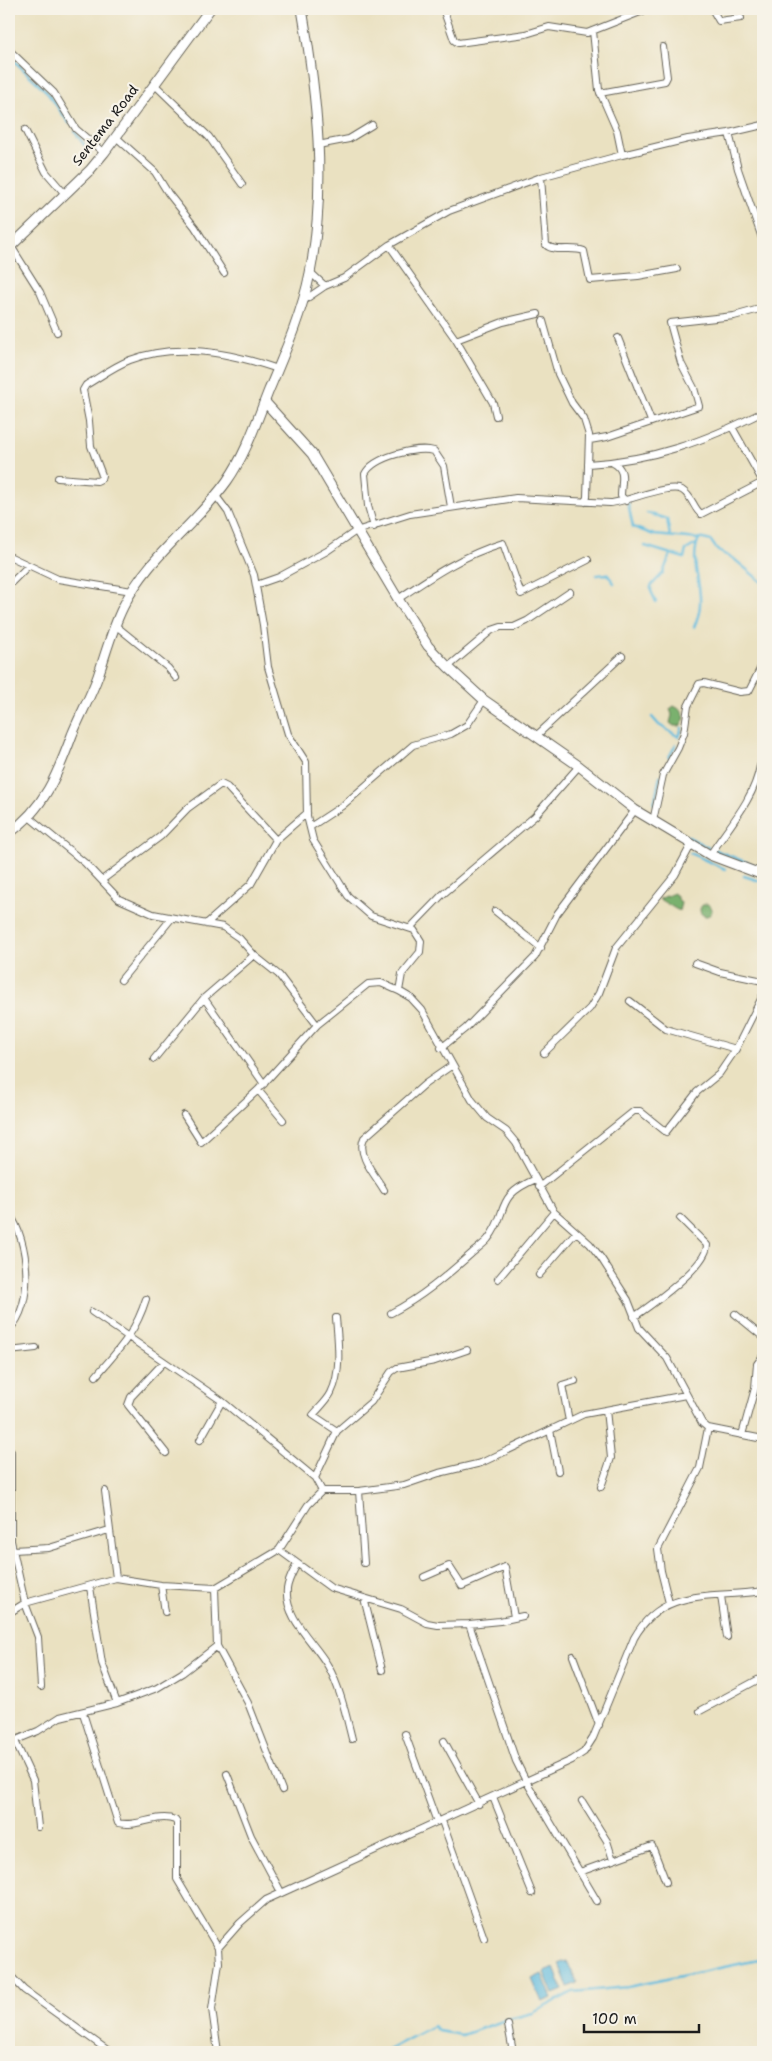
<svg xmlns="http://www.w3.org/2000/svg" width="772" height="2061" font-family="'Shantell Sans',sans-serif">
  <rect width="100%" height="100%" fill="#f7f3e8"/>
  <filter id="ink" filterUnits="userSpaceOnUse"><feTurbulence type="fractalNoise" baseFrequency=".02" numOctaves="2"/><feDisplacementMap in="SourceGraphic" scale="10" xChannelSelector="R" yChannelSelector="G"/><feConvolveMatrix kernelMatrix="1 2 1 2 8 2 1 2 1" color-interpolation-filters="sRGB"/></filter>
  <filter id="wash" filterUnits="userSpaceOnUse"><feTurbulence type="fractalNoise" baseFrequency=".0096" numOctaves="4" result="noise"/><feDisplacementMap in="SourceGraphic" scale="20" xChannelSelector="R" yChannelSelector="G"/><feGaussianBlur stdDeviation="1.12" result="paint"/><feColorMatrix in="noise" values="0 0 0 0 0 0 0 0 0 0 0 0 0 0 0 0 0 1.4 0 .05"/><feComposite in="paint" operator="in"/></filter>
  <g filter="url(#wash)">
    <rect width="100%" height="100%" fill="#eae1c1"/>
    <path fill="#7ab16e" stroke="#4b6645" d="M 674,706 L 681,710 L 685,718 L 680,726 L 674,726 L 670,723 L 672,715 L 670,709 Z
      M 674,893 L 681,903 L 679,911 L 659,899 Z
      M700 910a6 6 0 1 1 12 0a6 6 0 1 1-12 0Z"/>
    <path fill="#60bbde" stroke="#3e6c7d" d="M 567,1961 L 577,1983 L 568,1987 L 559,1964 Z
      M 554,1968 L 563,1990 L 553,1994 L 544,1972 Z
      M 542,1974 L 552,1998 L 542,2002 L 532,1979 Z"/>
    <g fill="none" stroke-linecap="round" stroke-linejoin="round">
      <path stroke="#60bbde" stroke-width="2.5" d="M 9,56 L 45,90 L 69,123
        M 75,132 L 90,153
        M 628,503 L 633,527 L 654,535 L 699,539
        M 647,513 L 667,519 L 670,536
        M 645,546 L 684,558 L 686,550 L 696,544
        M 597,575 L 607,574 L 614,583
        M 656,602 L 651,591 L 651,586 L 663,573 L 670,555
        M 694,627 C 711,591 686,569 699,538 L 711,541 L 718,551 L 734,559 L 763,583
        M 652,717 L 659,725 L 679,737 L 682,728
        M 669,757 L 676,744
        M 654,804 L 660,776
        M 687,836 L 709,848
        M 715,850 L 763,869
        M 690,853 L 725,869
        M 744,876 L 763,882
        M 384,2052 L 433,2026 L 438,2031 L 462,2035 L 509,2019 L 533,2013 L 573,1992 L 628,1987 L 763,1959"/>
    </g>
  </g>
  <g filter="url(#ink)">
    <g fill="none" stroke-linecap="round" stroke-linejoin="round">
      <defs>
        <path id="street" d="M 443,9 L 454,40 L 458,43 L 526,34 L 549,27 L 587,33 L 648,9
          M 712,9 L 719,21 L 741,18
          M 593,31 L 599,90 L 617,131 L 622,155
          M 9,50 L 54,93 L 76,129 L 104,153
          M 154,84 L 209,137 L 242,184
          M 9,93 L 10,95
          M 600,93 L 665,81 L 667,77 L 663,47
          M 25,130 L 46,172 L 65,194
          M 729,133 L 738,169 L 763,241
          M 116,137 L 155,172 L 168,193 L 195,227 L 224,273
          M 318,145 L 349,139 L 372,125
          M 541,177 L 546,245 C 555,253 572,246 584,251 L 590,280 L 638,276 L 677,269
          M 389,245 L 456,340 L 493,403 L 496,416
          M 11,246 L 40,292 L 57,332
          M 310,272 L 325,286
          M 303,301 L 325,286 L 344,278 L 389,245 L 449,211 L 541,177 L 622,155 L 688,139 L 729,133 L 763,125
          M 543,321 L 558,374 L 572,403 L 584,419 L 589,435 L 587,497 L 585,502
          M 618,338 L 651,421
          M 456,340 L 503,322 L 538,314
          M 732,427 L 763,482
          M 590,440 L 607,437 L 699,406 L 694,388 L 681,363 L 670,323 L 734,316 L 763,308
          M 613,463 C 627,470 621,482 621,496 L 626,501
          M 588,464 C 654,460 705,441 763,412
          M 58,478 L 97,481 L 101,479 L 102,475 L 91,446 L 89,421 L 83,390 L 86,385 C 100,377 114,366 130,360 C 176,342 232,353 278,369
          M 216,496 L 228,512 L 254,575 L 263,625 L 268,667 L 288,734 L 306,762 L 307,816 L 313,840 L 348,896 L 371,916 L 414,930 L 421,941 L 420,952 L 402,974 L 399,991
          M 374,527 L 368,506 L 365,474 C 373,457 417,446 434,451 L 444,466 L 451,507
          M 9,556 L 58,579 L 132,591
          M 9,585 L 28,566
          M 256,585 L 279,577 L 327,551 L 356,531 L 410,514 L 516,498 L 610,503 C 627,502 669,483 682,490 C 693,497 693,508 701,514 L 763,482
          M 398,599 C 432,576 463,555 503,543 L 521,594 L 588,560
          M 115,625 L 168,668 L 176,678
          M 448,667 L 492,630 L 501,627 L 514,627 L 527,621 L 570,592
          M 536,736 L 622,656
          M 29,817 L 85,863 L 119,899 L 153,914 L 223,927 L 239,938 L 254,955
          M 653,821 L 663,775 L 678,748 L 684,733 L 688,706 L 699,684 L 704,683 L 740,692 L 749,691 L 763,663
          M 310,827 L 342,806 L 413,745 L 451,734 L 467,725 L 484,700
          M 710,855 C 728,827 754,800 760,766
          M 102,880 L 161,836 L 188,808 L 221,784 L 227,787 L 276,840
          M 495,911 L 541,948
          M 206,924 L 251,884 L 276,840 L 307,813
          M 410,928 L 442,895 L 535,816 L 579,766
          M 695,963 L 720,972 L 763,981
          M 121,980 L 171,919
          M 204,998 L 264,1084
          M 630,1001 L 666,1029 L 736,1049
          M 441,1048 L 466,1028 L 535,957 L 557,914 L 635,810
          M 544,1053 L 590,1008 L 599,993 L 616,948 L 675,875 L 691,845
          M 154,1059 L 204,998 L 254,955 L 279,975 L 317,1025
          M 258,1090 L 283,1120
          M 184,1115 L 201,1142 L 258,1090 L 317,1025 L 368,984 L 381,983 L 399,991 L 411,998 L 422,1010 L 472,1100 L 487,1118 L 506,1131 L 516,1143 L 554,1212 L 590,1244 L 601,1258 L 628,1300 L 639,1328 L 667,1358 L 702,1423 L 708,1428 L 763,1439
          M 539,1187 L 634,1111 L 640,1111 L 666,1132 L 697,1092 L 719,1074 L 736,1049 L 763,995
          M 384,1190 C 376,1176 356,1155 364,1138 L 425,1084 L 451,1066
          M 9,1214 C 29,1239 35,1306 9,1329
          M 539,1275 L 576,1232
          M 498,1279 L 554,1212
          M 92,1312 L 222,1401 L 315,1478 L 322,1491
          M 391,1313 C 422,1297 445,1277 471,1254 C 476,1249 483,1245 488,1239 C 510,1211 493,1197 536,1179
          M 735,1314 L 763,1337
          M 634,1317 C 651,1305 707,1266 707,1245 L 680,1218
          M 336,1318 C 338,1342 342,1371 331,1393 C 327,1401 319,1408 313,1415 L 337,1431
          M 9,1351 L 36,1348
          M 164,1362 L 131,1397 L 128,1405 L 166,1453
          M 96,1376 C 119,1349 135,1334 146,1299
          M 569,1421 L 562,1385 L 575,1381
          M 550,1430 L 558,1471
          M 742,1435 L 755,1388 L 757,1364 L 763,1356
          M 200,1440 L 222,1401
          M 11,1452 L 11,1541 L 25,1603 L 38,1637 L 41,1687
          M 315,1478 L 337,1431 L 371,1402 L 391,1372 L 397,1368 L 435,1361 L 467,1350
          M 601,1487 L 611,1458 L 606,1410
          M 105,1491 L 116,1578
          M 359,1491 L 364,1563
          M 13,1550 L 49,1548 L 109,1530
          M 279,1550 L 331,1588 L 401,1609 L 427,1623 L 438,1625 L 469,1624 L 500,1621 L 523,1616
          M 297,1564 C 293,1572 288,1580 287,1589 C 284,1618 315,1643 328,1666 C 340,1687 346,1715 352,1739
          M 424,1577 L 449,1566 L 462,1586 L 505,1567 L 514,1617
          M 161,1585 L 165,1612
          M 90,1587 L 102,1663 L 117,1703
          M 215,1588 L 217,1646 L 248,1703 L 282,1790
          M 721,1596 L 727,1637
          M 364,1598 L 382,1670
          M 669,1603 L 661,1571 L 658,1549 L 700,1468 L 708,1428
          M 9,1613 L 25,1603 L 116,1578 L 161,1585 L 215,1588 L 279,1550 L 308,1505 L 322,1491 L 359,1491 L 404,1485 L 439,1473 L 481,1463 L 584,1414 L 686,1395
          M 469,1624 L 516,1761 L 526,1781 L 597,1901
          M 573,1656 L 599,1725
          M 700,1711 L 763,1677
          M 83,1713 L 118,1823 C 137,1828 157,1813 175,1820 L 177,1823 L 177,1879 L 218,1948 L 219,1963 L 212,2009 L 218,2052
          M 405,1734 L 437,1822
          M 15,1741 L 33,1780 L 38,1827
          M 444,1741 L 479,1804
          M 9,1743 L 38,1731 L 60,1717 L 117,1703 L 157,1688 L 182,1673 L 217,1646
          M 227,1774 L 251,1836 L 281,1892
          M 493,1797 L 532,1893
          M 582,1801 L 607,1841 L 613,1860
          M 442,1821 L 484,1938
          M 580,1872 L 652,1846 L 666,1882
          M 218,1948 L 240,1923 L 266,1900 L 572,1760 L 584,1752 L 593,1738 L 634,1638 C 663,1586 712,1599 763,1591
          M 9,1974 L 24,1990 L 110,2052
          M 508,2025 L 513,2052"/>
        <path id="secondary" d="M 9,248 L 90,170 L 104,153 L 210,9
          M 265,402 L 312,454 L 398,599 L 428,646 L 448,667 L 484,700 L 579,766 L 635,810 L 710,855 L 763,875
          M 9,833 C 44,809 58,773 72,735 C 80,715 91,696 98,676 C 106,653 112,629 123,607 C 148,556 195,526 227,481 C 246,454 257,420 269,390 C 285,352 302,313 310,273 C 327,186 317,95 302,9"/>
      </defs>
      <use href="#street" stroke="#646156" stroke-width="8"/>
      <use href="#secondary" stroke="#646156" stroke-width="11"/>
      <use href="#street" stroke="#fff" stroke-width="6"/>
      <use href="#secondary" stroke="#fff" stroke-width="9"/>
    </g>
  </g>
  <g text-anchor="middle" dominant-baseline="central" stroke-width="4.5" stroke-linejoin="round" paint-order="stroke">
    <g font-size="14" fill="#1c1c1c" stroke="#f7f3e8">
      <text transform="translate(105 125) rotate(-52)">Sentema Road</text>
    </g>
  </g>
  <rect width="772" height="2061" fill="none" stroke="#f7f3e8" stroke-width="30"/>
  <path d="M584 2024v8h115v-8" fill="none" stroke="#1c1c1c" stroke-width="2.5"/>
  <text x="592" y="2024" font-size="15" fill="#1c1c1c" stroke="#f7f3e8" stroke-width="4" paint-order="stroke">100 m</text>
</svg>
